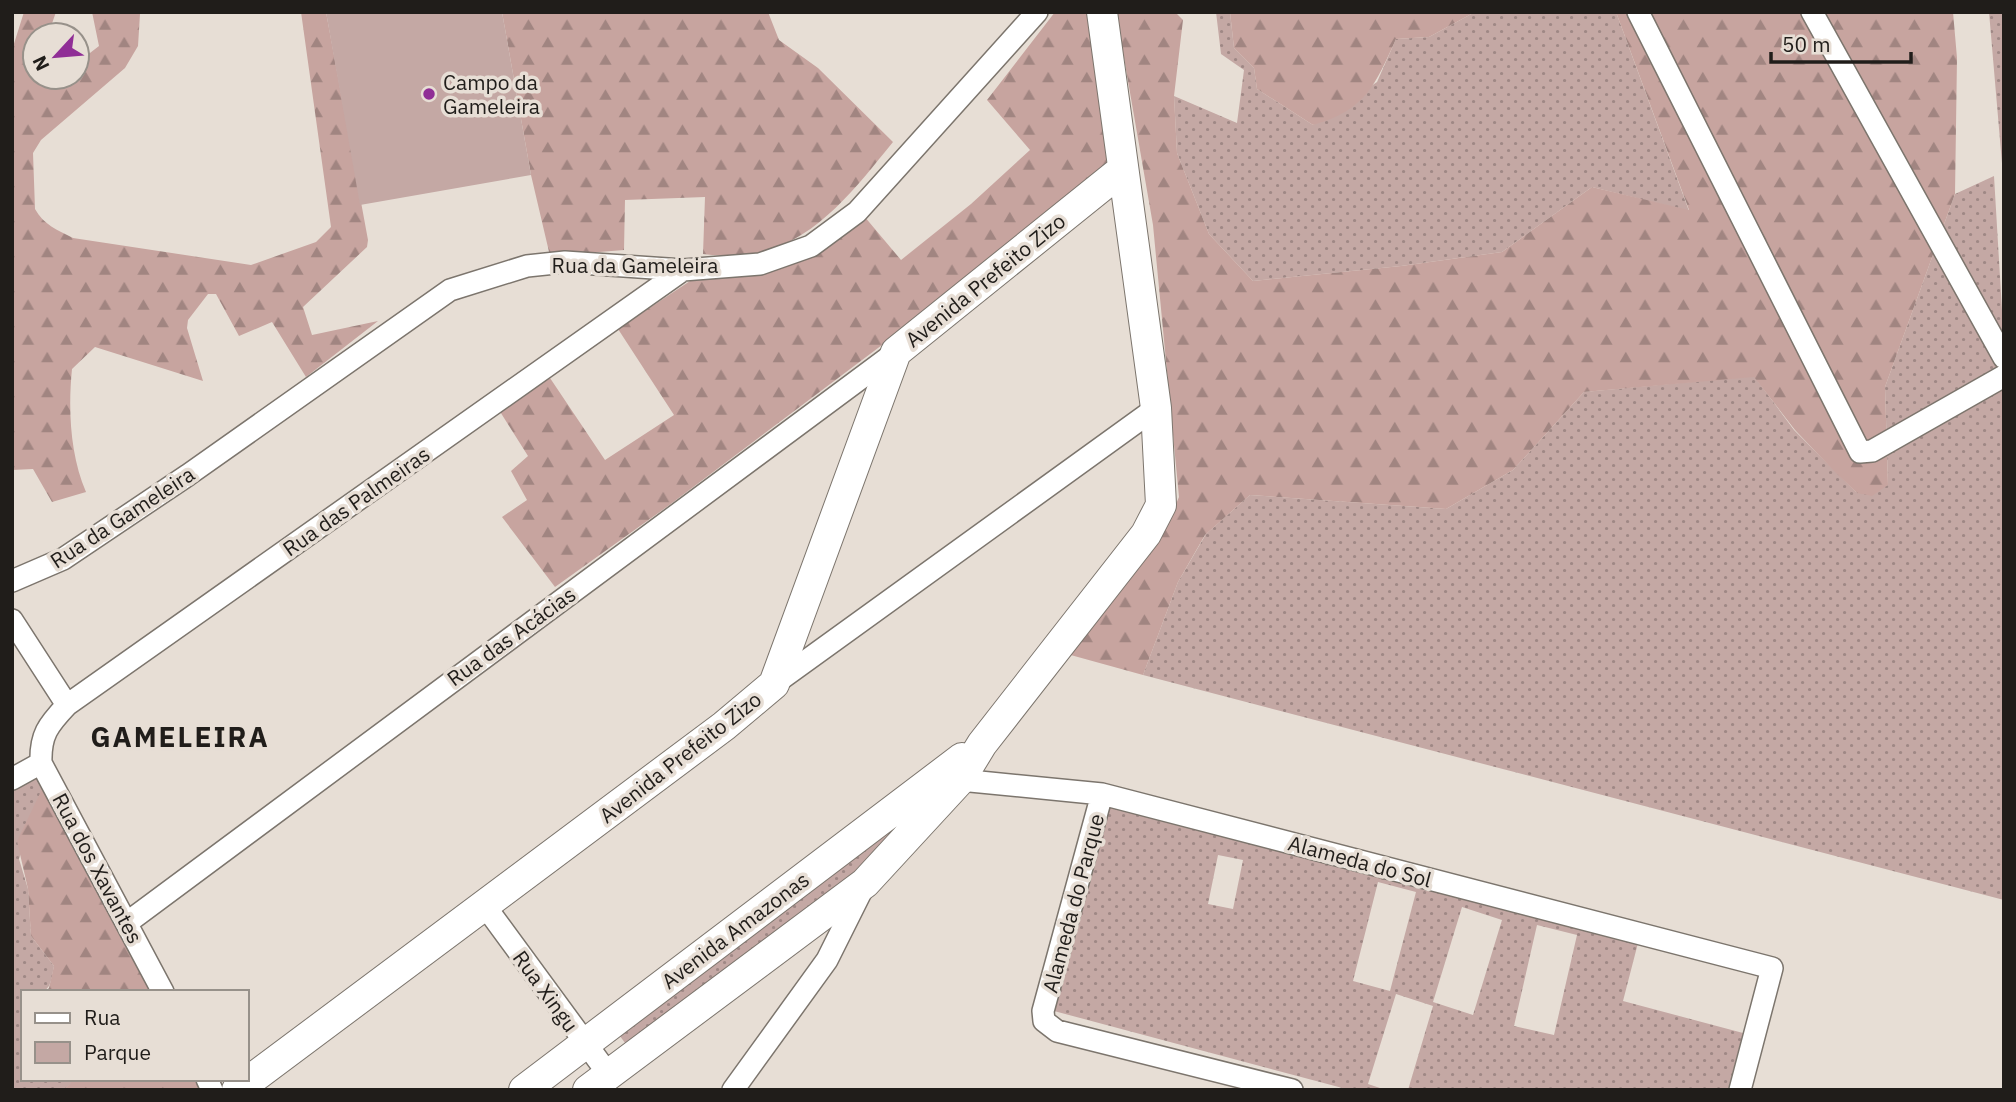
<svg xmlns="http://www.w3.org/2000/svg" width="2016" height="1102" font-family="'IBM Plex Sans',sans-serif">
  <defs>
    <pattern id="green-dots" width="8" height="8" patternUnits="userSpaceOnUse" patternTransform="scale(1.75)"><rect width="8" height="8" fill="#c4a8a4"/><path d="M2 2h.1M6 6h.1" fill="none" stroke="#9f8885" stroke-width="1.8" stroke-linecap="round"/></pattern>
    <pattern id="forest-firs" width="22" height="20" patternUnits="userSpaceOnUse" patternTransform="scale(1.75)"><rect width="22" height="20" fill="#c7a49f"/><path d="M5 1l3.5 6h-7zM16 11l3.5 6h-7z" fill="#a18581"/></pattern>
  </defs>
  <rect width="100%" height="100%" fill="#e7ded5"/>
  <path fill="url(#green-dots)" fill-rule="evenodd" d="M 1216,12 L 1230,12 L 1234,48 L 1254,68 L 1257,89 L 1313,125 L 1377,82 L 1396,39 L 1429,37 L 1475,12 L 1616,12 L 1689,211 L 1592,187 L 1502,252 L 1401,266 L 1253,281 L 1209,234 L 1177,153 L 1174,96 L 1237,123 L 1244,70 L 1221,54 Z
    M 1989,12 L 2004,12 L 2004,194 L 2003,175 Z
    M 1994,176 L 2004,344 L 2004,900 L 1143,675 L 1178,582 L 1206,534 L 1250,495 L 1446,509 L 1513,470 L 1584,392 L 1754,376 L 1794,430 L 1857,493 L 1888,485 L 1885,387 L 1955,194 Z
    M 34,774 L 43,787 L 19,859 L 28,889 L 31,936 L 54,966 C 49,992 50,992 23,992 L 23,1079 L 69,1079 L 72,1083 L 63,1090 L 12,1090 L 12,786 Z
    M 1109,802 L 1638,943 L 1623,1001 L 1743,1033 L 1728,1090 L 1408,1090 L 1433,1006 L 1396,994 L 1368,1084 L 1386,1090 L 1350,1090 L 1054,1011 ZM 1218,855 L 1243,860 L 1233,909 L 1208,904 ZM 1378,882 L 1416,892 L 1390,991 L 1353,981 ZM 1462,907 L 1502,920 L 1473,1015 L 1433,1002 ZM 1537,925 L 1577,935 L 1554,1035 L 1514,1026 Z
    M 894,826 L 895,835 L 838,891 L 628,1047 L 617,1032 Z"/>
  <path fill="url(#forest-firs)" d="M 24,12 L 56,12 L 48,35 L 35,35 L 35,77 L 45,81 L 58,77 L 77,77 L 77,63 L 99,46 L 92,12 L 140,14 L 138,46 L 125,68 L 41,140 L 33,153 L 35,209 C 44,225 57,230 73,238 L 251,265 L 316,242 L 331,227 L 301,12 L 326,12 L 368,240 L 367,247 L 303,307 L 312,335 L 378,321 L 306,377 L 272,322 L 239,336 L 216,294 L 208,294 L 188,320 L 187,328 L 203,381 L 95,347 L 72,369 C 68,409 70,455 86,492 L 52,502 L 33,469 L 12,470 L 12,50 Z
    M 502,12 L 768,12 L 779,40 L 818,68 L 893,142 C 853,191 817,240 752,256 C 737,259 717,255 703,254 L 705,197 L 625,200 L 624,250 L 550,256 L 531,175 Z
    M 1055,12 L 1091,12 L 1108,175 L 668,506 L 555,587 L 502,517 L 527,500 L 511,471 L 528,456 L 499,410 L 550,378 L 605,460 L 674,415 L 618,329 L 690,281 L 762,274 L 864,216 L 901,260 L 971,204 L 1030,150 L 987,100 Z
    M 1116,12 L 1175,12 L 1183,20 L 1174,96 L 1177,153 L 1209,234 L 1253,281 L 1401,266 L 1502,252 L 1592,187 L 1689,210 L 1616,12 L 1953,12 L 1957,58 L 1955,194 L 1885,387 L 1888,485 L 1872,496 L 1857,493 L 1835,472 L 1795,430 L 1754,377 L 1584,392 L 1513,470 L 1446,509 L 1250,495 L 1205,535 L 1178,582 L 1143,675 L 1067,654 L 1164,532 L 1179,497 L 1153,225 Z
    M 1230,12 L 1475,12 L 1429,37 L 1396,39 C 1375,85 1366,110 1313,125 L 1257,89 L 1254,68 L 1234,48 Z
    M 43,787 L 150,992 L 45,992 L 49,988 L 54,966 L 31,936 L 28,889 L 17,841 Z
    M 69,1079 L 197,1079 L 202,1090 L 63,1090 L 71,1083 Z"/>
  <path fill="#c4a8a4" d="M 326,12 L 502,12 L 531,175 L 360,205 Z"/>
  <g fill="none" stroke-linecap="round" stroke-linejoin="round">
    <defs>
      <path id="street" d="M 1638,12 L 1860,452 L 1872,451 L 2004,376
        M 1812,12 L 2004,358
        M 12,581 L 63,559 L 188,475 L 450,290 L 527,266 L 565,262 L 683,270 L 760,264 L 811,246 L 857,212 L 1037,12
        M 12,620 L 67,705
        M 774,684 L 1156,408
        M 951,774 L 960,780 L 1102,794 L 1772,968 L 1740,1090
        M 12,779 L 41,763
        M 1102,794 L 1043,1011 L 1044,1021 L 1057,1031 L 1292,1090
        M 485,906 L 609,1075
        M 128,922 L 896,352
        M 163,992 L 41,763 C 40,735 48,725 67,705 L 683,270
        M 207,1079 L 212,1090
        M 733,1090 L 827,960 L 863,888"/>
      <path id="secondary" d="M 237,1090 L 724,726 L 774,684 L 896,352 L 1122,170
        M 524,1090 L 962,758
        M 588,1090 L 865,883 L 960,780 L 982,744 L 1146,534 L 1161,505 L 1156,408 L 1102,12"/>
    </defs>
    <use href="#street" stroke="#7c756d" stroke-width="24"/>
    <use href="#secondary" stroke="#7c756d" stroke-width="32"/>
    <use href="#street" stroke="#fff" stroke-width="21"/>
    <use href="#secondary" stroke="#fff" stroke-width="30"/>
  </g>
  <circle fill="#902e96" stroke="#e7ded5" stroke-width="2.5" cx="429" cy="94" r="7"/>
  <g text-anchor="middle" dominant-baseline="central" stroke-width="7" stroke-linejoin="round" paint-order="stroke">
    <g font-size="21" fill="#201d1a" stroke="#e7ded5" text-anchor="start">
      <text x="443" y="82">Campo da<tspan x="443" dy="24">Gameleira</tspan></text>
    </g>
    <g font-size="21" fill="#201d1a" stroke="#e7ded5">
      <text x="635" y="265">Rua da Gameleira</text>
      <text transform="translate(985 280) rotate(-39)">Avenida Prefeito Zizo</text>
      <text transform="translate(356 501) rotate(-35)">Rua das Palmeiras</text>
      <text transform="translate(122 517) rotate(-33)">Rua da Gameleira</text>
      <text transform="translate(511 636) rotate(-36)">Rua das Acácias</text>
      <text transform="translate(680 757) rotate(-38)">Avenida Prefeito Zizo</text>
      <text transform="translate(1360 861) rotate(15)">Alameda do Sol</text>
      <text transform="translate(98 868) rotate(62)">Rua dos Xavantes</text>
      <text transform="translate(1073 903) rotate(-75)">Alameda do Parque</text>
      <text transform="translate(735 930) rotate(-37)">Avenida Amazonas</text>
      <text transform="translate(546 991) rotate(54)">Rua Xingu</text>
    </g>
    <g font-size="28" font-weight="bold" letter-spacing="2" fill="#201d1a" stroke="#e7ded5">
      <text x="180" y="736">GAMELEIRA</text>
    </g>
  </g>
  <rect width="2016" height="1102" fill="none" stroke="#201d1a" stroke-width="28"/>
  <rect x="21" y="990" width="228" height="91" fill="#e7ded5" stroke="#97918a" stroke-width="2"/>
  <rect x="35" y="1013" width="35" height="10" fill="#ffffff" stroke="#97918a" stroke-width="2"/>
  <text x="84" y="1025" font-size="21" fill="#201d1a">Rua</text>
  <rect x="35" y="1042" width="35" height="21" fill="#c4a8a4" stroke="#97918a" stroke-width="2"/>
  <text x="84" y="1060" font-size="21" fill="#201d1a">Parque</text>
  <g transform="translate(56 56) rotate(244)"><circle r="33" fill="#e7ded5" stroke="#97918a" stroke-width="2"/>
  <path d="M0-5L12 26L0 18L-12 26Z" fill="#902e96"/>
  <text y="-10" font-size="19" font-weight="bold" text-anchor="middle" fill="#201d1a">N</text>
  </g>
  <path d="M1771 52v10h140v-10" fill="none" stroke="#201d1a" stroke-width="3.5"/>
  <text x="1782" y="52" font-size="21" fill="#201d1a" stroke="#e7ded5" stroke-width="5" paint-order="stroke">50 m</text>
</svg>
